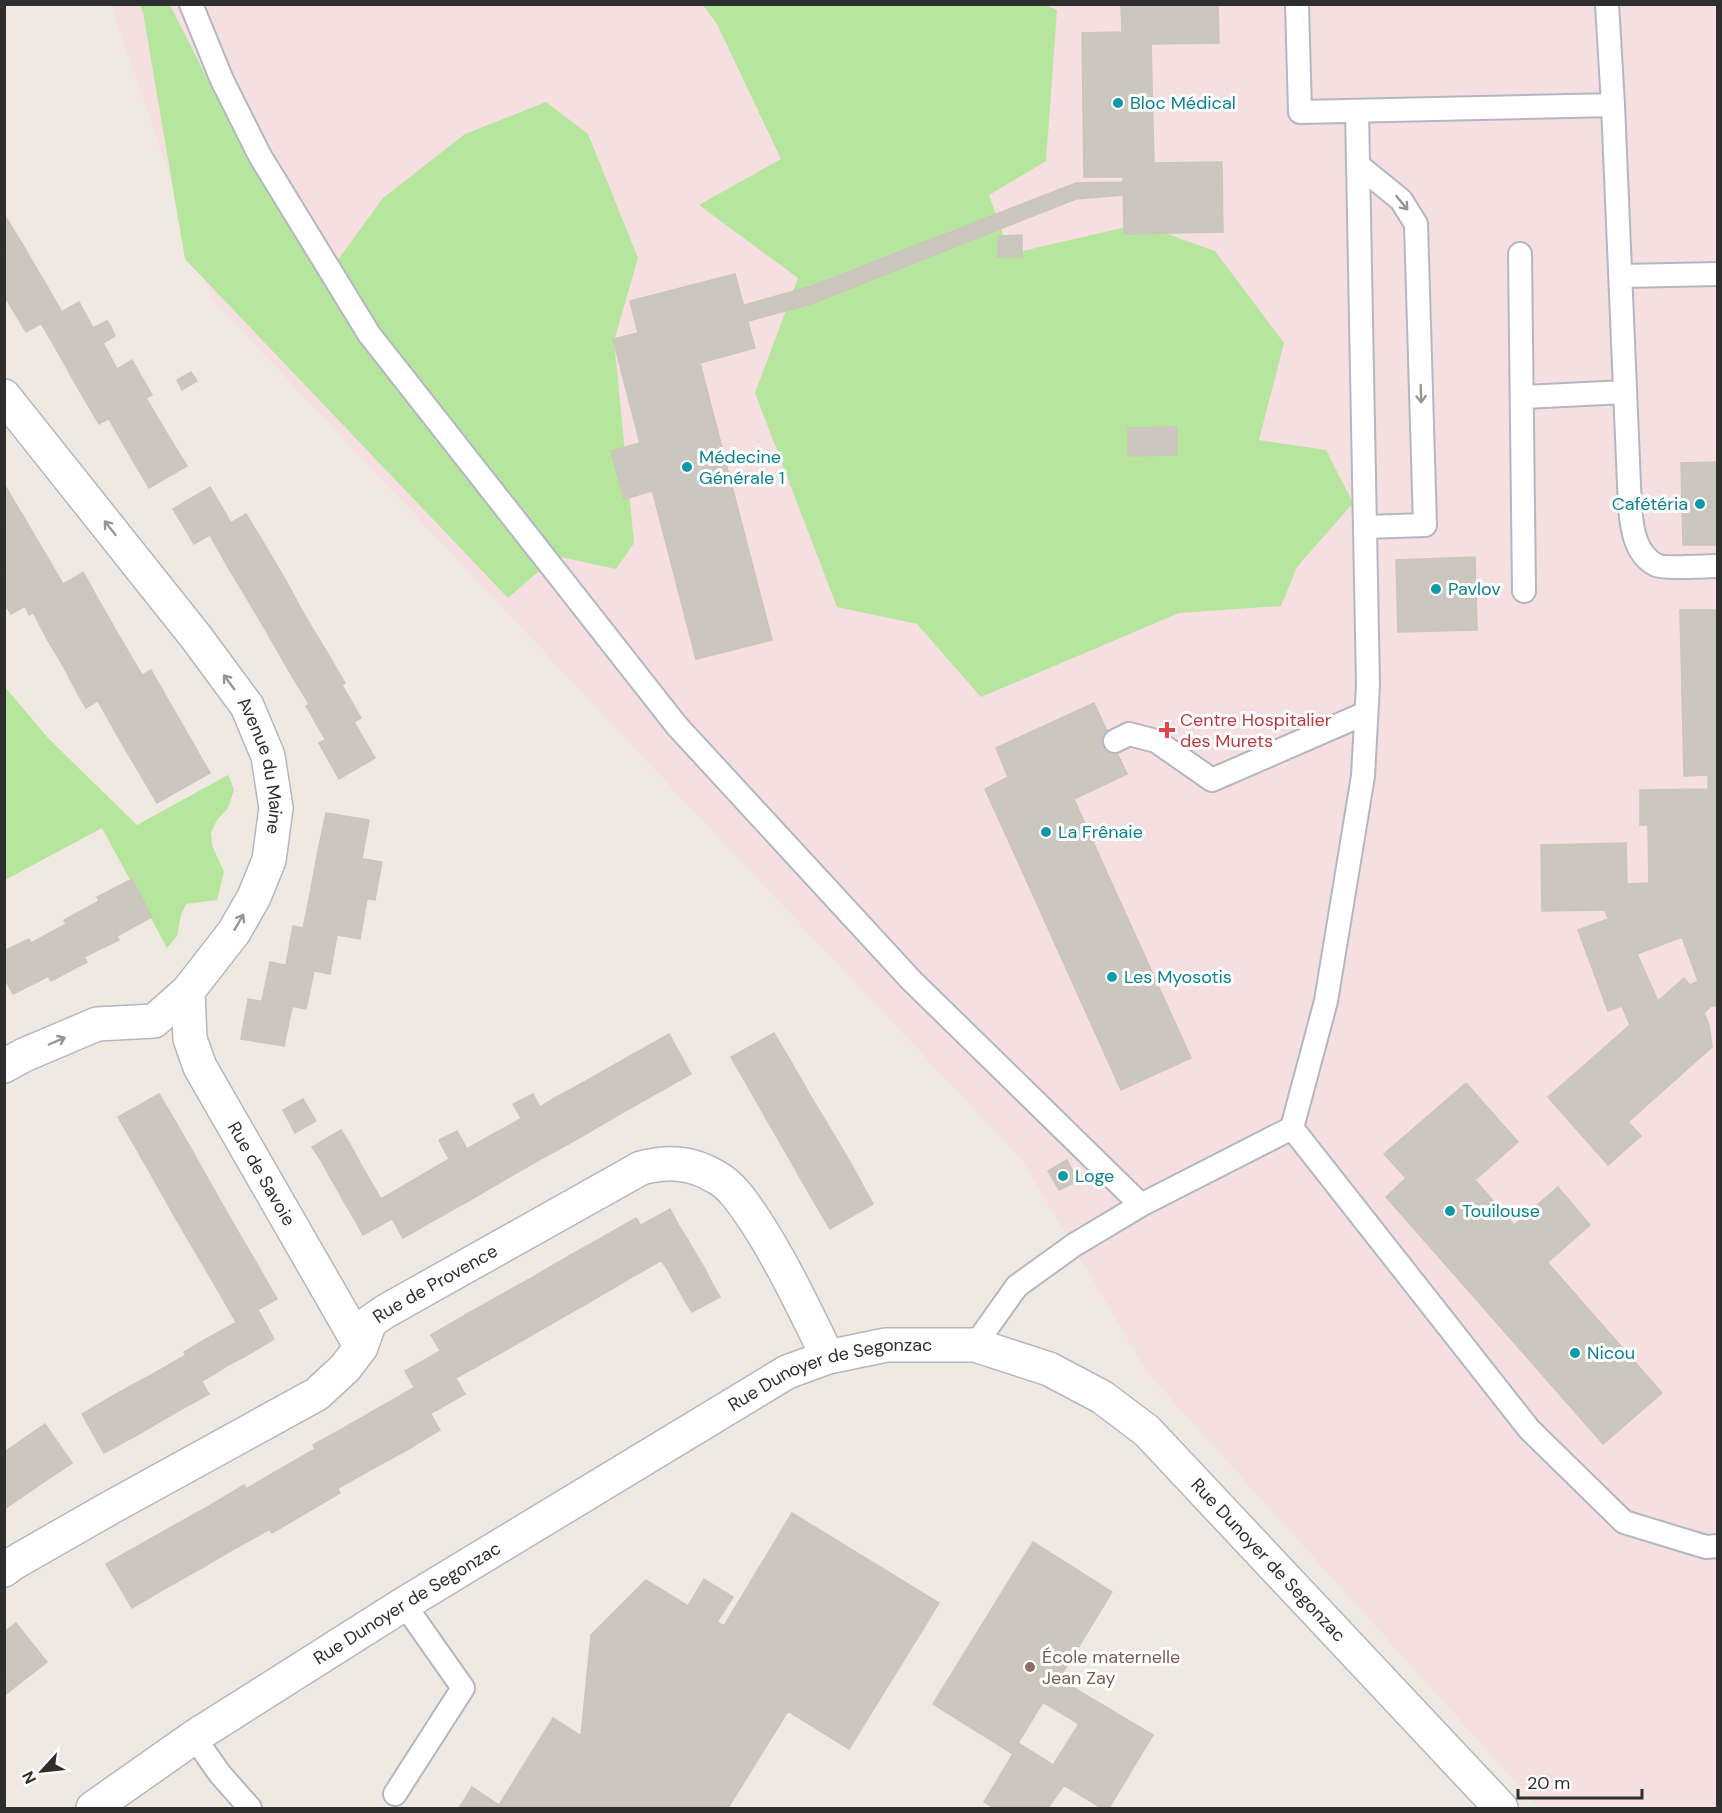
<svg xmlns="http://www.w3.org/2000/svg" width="1722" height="1813" font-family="'DM Sans',sans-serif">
  <rect width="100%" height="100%" fill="#efe9e1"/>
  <path fill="#f5dfe0" d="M 111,5 L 1717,5 L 1717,1808 L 1539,1808 L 1147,1372 L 1023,1161 L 212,299 Z"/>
  <path fill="#b6e59e" d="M 1043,4 L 1057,10 L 1046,161 L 989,195 L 1010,254 L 1139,224 L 1215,251 L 1284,343 L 1259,440 L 1326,450 L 1353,503 L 1297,567 L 1281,606 L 1179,613 L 981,697 L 917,624 L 837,607 L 755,393 L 798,278 L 699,205 L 781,159 L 717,24 L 703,5 Z
    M 140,5 L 170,5 L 235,133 L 326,276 L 383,198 L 465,134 L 546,102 L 588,134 L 638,258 L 614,341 L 634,543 L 616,569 L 556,556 L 508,598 L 185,259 L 143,12 Z
    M 4,686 L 49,739 L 137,825 L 228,775 L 234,790 L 228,808 L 217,820 L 211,832 L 212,845 L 224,872 L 217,900 L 186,904 L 181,915 L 177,936 L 167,948 L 102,828 L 5,880 Z"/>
  <path fill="#cbc7bf" stroke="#cbc5ba" stroke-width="1.5" fill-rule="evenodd" d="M 1121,4 L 1218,4 L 1219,43 L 1151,44 L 1154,163 L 1222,162 L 1223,232 L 1124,234 L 1123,177 L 1084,177 L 1082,33 L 1122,32 Z
    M 1123,182 L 1123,195 L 1076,199 L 811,304 L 748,321 L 744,305 L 812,286 L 1076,183 Z
    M 4,214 L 21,242 L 4,252 Z
    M 1022,235 L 1022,257 L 998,257 L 999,236 Z
    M 21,242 L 41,276 L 5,297 L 4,252 Z
    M 735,274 L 755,348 L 700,363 L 772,640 L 696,659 L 613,339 L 638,333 L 630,301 Z
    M 41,276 L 62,312 L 26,332 L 5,297 Z
    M 79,302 L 93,328 L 107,321 L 111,327 L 60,356 L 41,323 Z
    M 111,327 L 115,336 L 103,343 L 117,369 L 79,390 L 60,356 Z
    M 132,360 L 152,395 L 136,403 L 117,369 Z
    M 117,369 L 136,403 L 99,424 L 79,390 Z
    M 191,372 L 197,381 L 182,390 L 177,380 Z
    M 146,398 L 166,432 L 129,454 L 109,419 Z
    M 1177,427 L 1177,455 L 1128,456 L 1128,428 Z
    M 166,432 L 187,466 L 149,488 L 129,454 Z
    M 640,443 L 652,491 L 624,499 L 611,451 Z
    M 1718,462 L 1718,545 L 1683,545 L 1681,463 Z
    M 4,484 L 23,516 L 4,527 Z
    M 210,487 L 231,523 L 194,544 L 173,509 Z
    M 246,514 L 266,547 L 229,569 L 210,535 Z
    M 23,516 L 43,550 L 5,572 L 4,527 Z
    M 266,547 L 286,581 L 249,602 L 229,569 Z
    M 43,550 L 63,584 L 25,606 L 5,572 Z
    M 1475,557 L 1477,630 L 1398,632 L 1396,560 Z
    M 5,572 L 25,606 L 11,614 L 4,603 Z
    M 83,572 L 102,606 L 97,610 L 77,576 Z
    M 77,576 L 97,610 L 58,632 L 44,606 L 29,615 L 25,606 Z
    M 286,581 L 305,616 L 269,636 L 249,602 Z
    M 44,606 L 58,632 L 47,639 L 33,612 Z
    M 102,606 L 122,641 L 117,644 L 97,610 Z
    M 97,610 L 117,644 L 79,666 L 71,652 L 59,659 L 47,639 Z
    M 1680,610 L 1718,610 L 1718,1006 L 1711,1006 L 1704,1013 L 1709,1025 L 1712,1047 L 1628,1122 L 1641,1136 L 1608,1165 L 1548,1097 L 1630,1025 L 1622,1006 L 1608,1011 L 1578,930 L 1608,919 L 1605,910 L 1542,911 L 1541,845 L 1626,843 L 1627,884 L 1649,883 L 1648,825 L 1640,825 L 1640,790 L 1708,789 L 1708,775 L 1684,776 ZM 1682,937 L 1698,981 L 1690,985 L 1684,978 L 1658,1001 L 1637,954 Z
    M 305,616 L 325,649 L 289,671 L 269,636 Z
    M 122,641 L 142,675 L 136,678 L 117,644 Z
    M 117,644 L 136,678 L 99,700 L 86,678 L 73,685 L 67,673 Z
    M 325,649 L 345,683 L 309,704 L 289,671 Z
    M 71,652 L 79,666 L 67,673 L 59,659 Z
    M 151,670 L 171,705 L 117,735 L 98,701 Z
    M 86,678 L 99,700 L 86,708 L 73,685 Z
    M 342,685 L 361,718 L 325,739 L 306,706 Z
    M 1094,703 L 1127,774 L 1074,799 L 1103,864 L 1034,897 L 985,789 L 1008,777 L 996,748 Z
    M 171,705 L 190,738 L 151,761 L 132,727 Z
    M 354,722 L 375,758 L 339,779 L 319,743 Z
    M 132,727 L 151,761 L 137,769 L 117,735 Z
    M 190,738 L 210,773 L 157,803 L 137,769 Z
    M 326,813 L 369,820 L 362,859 L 318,851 Z
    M 318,851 L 382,862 L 375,900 L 311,889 Z
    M 1103,864 L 1191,1058 L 1121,1090 L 1034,897 Z
    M 132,879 L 152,917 L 117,936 L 97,897 Z
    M 311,889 L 355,897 L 348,937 L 303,929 Z
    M 355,897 L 367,899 L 360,939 L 348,937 Z
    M 99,901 L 119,940 L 84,957 L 64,920 Z
    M 66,924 L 87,962 L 51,981 L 31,943 Z
    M 293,926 L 337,935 L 330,974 L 286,965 Z
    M 29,939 L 49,976 L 13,994 L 4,977 L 4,951 Z
    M 270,962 L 314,971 L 306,1009 L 262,1001 Z
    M 248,999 L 292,1007 L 284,1046 L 241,1039 Z
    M 774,1033 L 794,1067 L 751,1092 L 731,1057 Z
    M 669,1034 L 691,1074 L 643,1101 L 621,1061 Z
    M 621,1061 L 643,1101 L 608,1121 L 586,1081 Z
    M 794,1067 L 814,1102 L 771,1127 L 751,1092 Z
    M 586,1081 L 608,1121 L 574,1141 L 551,1100 Z
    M 1466,1083 L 1518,1142 L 1475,1180 L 1514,1225 L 1558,1187 L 1590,1225 L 1489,1314 L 1386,1197 L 1406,1178 L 1384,1154 Z
    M 159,1094 L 178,1126 L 137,1150 L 118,1117 Z
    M 533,1094 L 540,1107 L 551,1100 L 574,1141 L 539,1160 L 517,1121 L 521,1118 L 513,1104 Z
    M 303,1099 L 316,1121 L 295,1133 L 283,1110 Z
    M 814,1102 L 834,1135 L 790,1160 L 771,1127 Z
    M 517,1121 L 539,1160 L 506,1179 L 484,1139 Z
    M 178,1126 L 198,1161 L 157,1185 L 137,1150 Z
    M 341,1130 L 351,1146 L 322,1162 L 312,1147 Z
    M 457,1131 L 467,1149 L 449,1159 L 439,1140 Z
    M 834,1135 L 854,1169 L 810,1195 L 790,1160 Z
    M 484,1139 L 506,1179 L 472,1199 L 449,1159 Z
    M 351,1146 L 359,1161 L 330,1177 L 322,1162 Z
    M 449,1159 L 472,1199 L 438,1218 L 415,1179 Z
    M 1067,1160 L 1078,1181 L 1059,1190 L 1048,1171 Z
    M 198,1161 L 217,1195 L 176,1219 L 157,1185 Z
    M 359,1161 L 367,1175 L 338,1191 L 330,1177 Z
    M 854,1169 L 873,1204 L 830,1229 L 810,1195 Z
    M 367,1175 L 375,1189 L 346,1205 L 338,1191 Z
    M 415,1179 L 438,1218 L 403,1238 L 381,1199 Z
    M 375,1189 L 384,1204 L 355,1220 L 346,1205 Z
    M 217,1195 L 237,1230 L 196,1253 L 176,1219 Z
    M 384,1204 L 392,1219 L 363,1235 L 355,1220 Z
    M 670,1209 L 679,1226 L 651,1242 L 641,1225 Z
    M 636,1218 L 662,1260 L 627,1280 L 601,1238 Z
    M 679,1226 L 688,1240 L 659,1257 L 651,1242 Z
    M 237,1230 L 257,1264 L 216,1287 L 196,1253 Z
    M 601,1238 L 627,1280 L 593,1300 L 567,1257 Z
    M 688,1240 L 697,1256 L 669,1272 L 659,1257 Z
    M 697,1256 L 705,1269 L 676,1285 L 669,1272 Z
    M 567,1257 L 593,1300 L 558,1320 L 533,1277 Z
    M 1547,1262 L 1662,1393 L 1603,1444 L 1489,1314 Z
    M 257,1264 L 277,1299 L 236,1322 L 216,1287 Z
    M 705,1269 L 712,1283 L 684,1299 L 676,1285 Z
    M 533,1277 L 558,1320 L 525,1339 L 499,1296 Z
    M 712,1283 L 720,1297 L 692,1312 L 684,1299 Z
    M 499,1296 L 525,1339 L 490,1359 L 465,1315 Z
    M 258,1310 L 274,1339 L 259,1348 L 242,1319 Z
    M 465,1315 L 490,1359 L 456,1378 L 431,1335 Z
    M 242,1319 L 259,1348 L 244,1357 L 228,1327 Z
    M 228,1327 L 244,1357 L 230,1364 L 213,1335 Z
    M 213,1335 L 230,1364 L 216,1373 L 199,1343 Z
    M 199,1343 L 216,1373 L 202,1381 L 184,1352 Z
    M 440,1351 L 465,1394 L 430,1414 L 405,1371 Z
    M 186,1355 L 209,1394 L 173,1414 L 151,1375 Z
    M 151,1375 L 173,1414 L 139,1434 L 116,1394 Z
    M 415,1387 L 440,1430 L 407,1450 L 382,1406 Z
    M 116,1394 L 139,1434 L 104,1453 L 82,1414 Z
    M 382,1406 L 407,1450 L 372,1469 L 347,1426 Z
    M 45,1424 L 72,1463 L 38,1486 L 12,1447 Z
    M 347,1426 L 372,1469 L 337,1489 L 313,1445 Z
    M 12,1447 L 38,1486 L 6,1508 L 4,1505 L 4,1452 Z
    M 315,1449 L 340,1493 L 306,1513 L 280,1469 Z
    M 280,1469 L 306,1513 L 272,1533 L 246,1489 Z
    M 244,1485 L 270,1529 L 234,1549 L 209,1506 Z
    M 209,1506 L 234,1549 L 200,1569 L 175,1525 Z
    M 792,1513 L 939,1603 L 849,1749 L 788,1711 L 728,1808 L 459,1808 L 472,1787 L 499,1805 L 553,1718 L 581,1736 L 591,1635 L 646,1580 L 688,1606 L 704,1579 L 733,1597 L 717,1622 L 724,1626 Z
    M 175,1525 L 200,1569 L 166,1588 L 141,1544 Z
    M 1033,1542 L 1112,1592 L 1059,1679 L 1153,1735 L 1109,1808 L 1101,1808 L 1064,1785 L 1048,1808 L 994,1808 L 984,1802 L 1013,1754 L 933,1704 ZM 1043,1702 L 1079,1724 L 1053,1765 L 1018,1743 Z
    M 141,1544 L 166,1588 L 132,1608 L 106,1564 Z
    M 16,1623 L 47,1662 L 16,1686 L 4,1672 L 4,1632 Z
    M 4,1672 L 16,1686 L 4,1696 Z"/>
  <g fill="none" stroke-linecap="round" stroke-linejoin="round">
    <defs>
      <path id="service" d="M 191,4 L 222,80 L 260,156 L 369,334 L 677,726 L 911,980 L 1141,1205
        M 1297,4 L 1300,112 L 1613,105 L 1607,4
        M 1613,105 L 1630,508 C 1632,529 1635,554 1656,565 C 1664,569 1706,566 1718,566
        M 1357,111 L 1368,685 L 1363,776 L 1326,1001 L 1292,1128 L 1529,1429 L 1624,1522 L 1706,1547 L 1718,1546
        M 1358,165 L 1401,200 L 1416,224 L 1425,525 L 1365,527
        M 1520,254 L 1524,591
        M 1621,276 L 1718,274
        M 1522,397 L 1625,392
        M 1115,741 L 1129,734 L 1156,741 L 1212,780 L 1366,713
        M 975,1345 L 1017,1286 L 1074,1245 L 1141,1205 L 1292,1128
        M 194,1737 L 220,1774 L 250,1808
        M 395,1794 L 463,1688 L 404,1604"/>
      <g id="minor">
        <path id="s1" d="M 4,396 L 196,637 L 247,706 L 268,756 L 276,808 L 269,860 L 254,897 L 234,932 L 188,991 L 154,1021 L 97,1024 L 24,1055 L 4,1066"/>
        <path id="s2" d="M 188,991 L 190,1039 L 200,1067 L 361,1347"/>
        <path id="s3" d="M 4,1570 L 12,1564 L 108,1509 L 317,1394 L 345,1368 L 361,1347 L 370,1322 L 386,1311 L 641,1168 C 668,1161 691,1162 716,1177 C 733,1186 745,1206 756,1222 C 784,1265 805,1311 828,1357"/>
      </g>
      <g id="secondary">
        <path id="s4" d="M 93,1808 L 194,1737 L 404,1604 L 787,1372 L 828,1357 L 886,1345 L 975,1345 L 1049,1369 L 1102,1397 L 1147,1431 L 1501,1808"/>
      </g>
    </defs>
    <use href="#service" stroke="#b4b7c1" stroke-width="26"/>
    <use href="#minor" stroke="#b4b7c1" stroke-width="36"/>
    <use href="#secondary" stroke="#b4b7c1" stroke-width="36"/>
    <use href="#service" stroke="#fff" stroke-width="22"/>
    <use href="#minor" stroke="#fff" stroke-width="33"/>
    <use href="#secondary" stroke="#fff" stroke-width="33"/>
  </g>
  <defs><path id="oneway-shaft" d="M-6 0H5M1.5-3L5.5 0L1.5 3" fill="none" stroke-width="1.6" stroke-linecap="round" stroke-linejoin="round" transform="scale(1.5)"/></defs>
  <g stroke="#969696">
    <use href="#oneway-shaft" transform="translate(1402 203) rotate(51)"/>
    <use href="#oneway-shaft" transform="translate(1421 394) rotate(88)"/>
    <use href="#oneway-shaft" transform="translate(110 528) rotate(-128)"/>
    <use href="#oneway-shaft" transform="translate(229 682) rotate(-127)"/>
    <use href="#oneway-shaft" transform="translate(239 922) rotate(-60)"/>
    <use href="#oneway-shaft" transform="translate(57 1041) rotate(-23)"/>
  </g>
  <g fill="#0f9aa8" stroke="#fff" stroke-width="2">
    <circle cx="1118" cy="103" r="6"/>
    <circle cx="687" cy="467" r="6"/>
    <circle cx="1700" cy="504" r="6"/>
    <circle cx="1436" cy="589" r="6"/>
    <circle cx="1046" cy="832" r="6"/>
    <circle cx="1112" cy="977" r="6"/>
    <circle cx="1063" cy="1176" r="6"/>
    <circle cx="1450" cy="1211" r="6"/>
    <circle cx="1575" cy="1353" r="6"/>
  </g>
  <path fill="#e0444e" stroke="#fff" stroke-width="2" d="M1164 721h6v6h6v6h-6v6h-6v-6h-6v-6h6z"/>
  <circle fill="#8d6e63" stroke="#fff" stroke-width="2" cx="1030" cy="1667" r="6"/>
  <g text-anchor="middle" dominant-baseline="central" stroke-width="6" stroke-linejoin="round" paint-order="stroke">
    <g font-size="18" fill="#0d838f" stroke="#fff" text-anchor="start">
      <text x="1130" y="103">Bloc Médical</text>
      <text x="699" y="457">Médecine<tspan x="699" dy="21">Générale 1</tspan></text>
      <text x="1688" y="504" text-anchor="end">Cafétéria</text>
      <text x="1448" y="589">Pavlov</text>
      <text x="1058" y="832">La Frênaie</text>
      <text x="1124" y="977">Les Myosotis</text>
      <text x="1075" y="1176">Loge</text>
      <text x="1462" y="1211">Touilouse</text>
      <text x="1587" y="1353">Nicou</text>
    </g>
    <g font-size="18" fill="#be3a42" stroke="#fff" text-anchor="start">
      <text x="1180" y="720">Centre Hospitalier<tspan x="1180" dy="21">des Murets</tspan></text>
    </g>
    <g font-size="18" fill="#2e2e2e" stroke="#fff">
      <text stroke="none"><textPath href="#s1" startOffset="456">Avenue du Maine</textPath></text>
      <text stroke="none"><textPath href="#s2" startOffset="201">Rue de Savoie</textPath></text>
      <text stroke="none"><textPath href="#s3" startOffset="526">Rue de Provence</textPath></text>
      <text stroke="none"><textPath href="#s4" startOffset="861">Rue Dunoyer de Segonzac</textPath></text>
      <text stroke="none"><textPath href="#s4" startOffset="1383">Rue Dunoyer de Segonzac</textPath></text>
      <text stroke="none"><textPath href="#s4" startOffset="375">Rue Dunoyer de Segonzac</textPath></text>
    </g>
    <g font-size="18" fill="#785e54" stroke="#fff" text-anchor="start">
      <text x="1042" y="1657">École maternelle<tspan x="1042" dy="21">Jean Zay</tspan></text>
    </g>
  </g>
  <rect width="1722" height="1813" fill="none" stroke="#2e2e2e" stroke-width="12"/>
  <g transform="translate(42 1771) rotate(243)" stroke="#ffffff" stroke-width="4.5" paint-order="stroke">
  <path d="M0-4.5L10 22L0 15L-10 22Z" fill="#2e2e2e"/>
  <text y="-9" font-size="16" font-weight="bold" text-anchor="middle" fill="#2e2e2e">N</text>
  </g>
  <path d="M1518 1789v9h124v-9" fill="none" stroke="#2e2e2e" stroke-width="3"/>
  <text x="1527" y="1789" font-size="18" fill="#2e2e2e" stroke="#ffffff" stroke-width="4.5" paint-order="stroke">20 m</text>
</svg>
